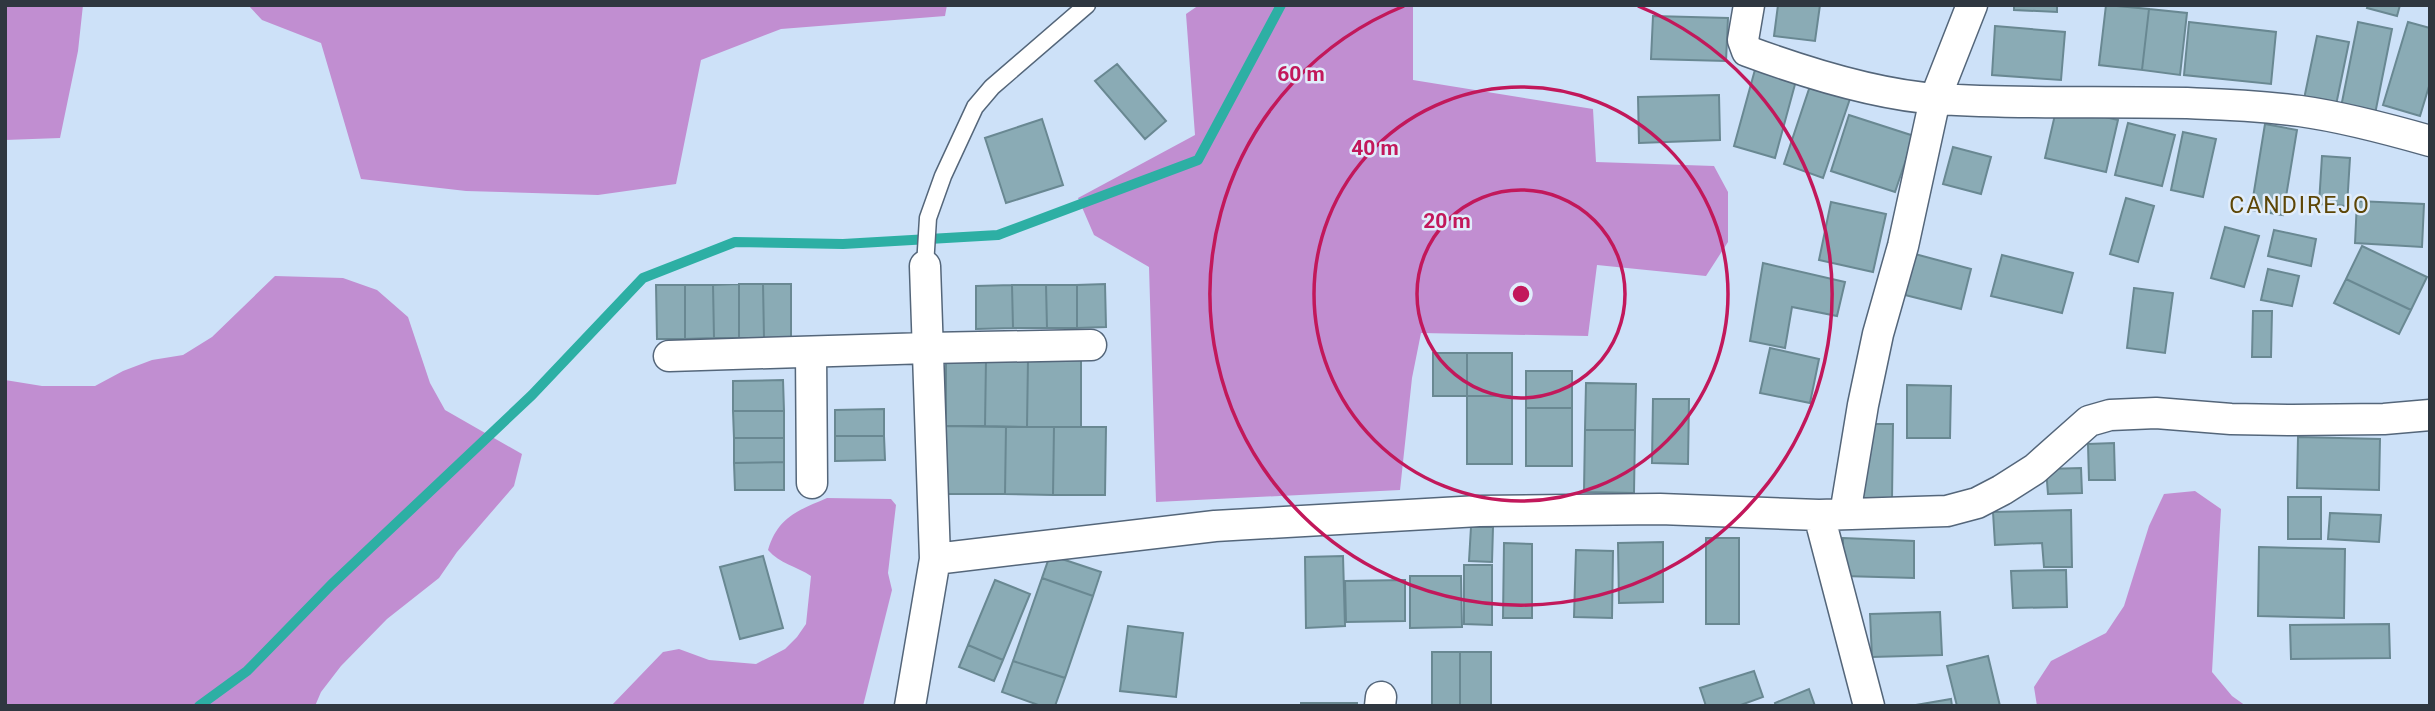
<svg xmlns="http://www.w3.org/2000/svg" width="2435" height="711" font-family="Roboto,sans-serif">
  <rect width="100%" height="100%" fill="#cde1f8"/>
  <path fill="#c18ed1" d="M 5,5 L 83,5 L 78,51 L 60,138 L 5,140 Z
    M 248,5 L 947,5 L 945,16 L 781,29 L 701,60 L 676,184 L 598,195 L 466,191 L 361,179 L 321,43 L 262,20 Z
    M 1199,5 L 1413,5 L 1413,80 L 1593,109 L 1596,162 L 1714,166 L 1728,192 L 1728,242 L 1706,276 L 1597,265 L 1588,336 L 1421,333 L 1412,378 L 1400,490 L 1156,502 L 1149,267 L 1094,235 L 1078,198 L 1195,135 L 1186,14 Z
    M 275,276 L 343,278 L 377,290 L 408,317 L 430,383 L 445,410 L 522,454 L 514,486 L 457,552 L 439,578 L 387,619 L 341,666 L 321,692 L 315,706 L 5,706 L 5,380 L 42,386 L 95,386 L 123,371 L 152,360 L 183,355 L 212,337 Z
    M 2195,491 L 2221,509 L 2212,672 L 2232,696 L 2246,706 L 2037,706 L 2034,687 L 2051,661 L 2106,633 L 2124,606 L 2149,526 L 2164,494 Z
    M 827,498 L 891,499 L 896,505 L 888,573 L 892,590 L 863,706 L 611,706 L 663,652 L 679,649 L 709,660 L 756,664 L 785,649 L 797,637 L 806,624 L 811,576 C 796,566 780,564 768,550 C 778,517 797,511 827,498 Z"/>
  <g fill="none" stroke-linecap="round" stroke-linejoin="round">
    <path stroke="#2dafa4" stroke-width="10" d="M 199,706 L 247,671 L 331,585 L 532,395 L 643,278 L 735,242 L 843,244 L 998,235 L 1198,160 L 1281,5"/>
  </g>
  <path fill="#8aabb5" stroke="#698892" stroke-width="2" d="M 1778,5 L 1820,5 L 1815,41 L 1774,36 Z
    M 2014,5 L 2057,5 L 2057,12 L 2014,10 Z
    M 2106,5 L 2149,9 L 2142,70 L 2099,65 Z
    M 2368,5 L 2400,5 L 2397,16 L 2367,8 Z
    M 2149,9 L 2187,13 L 2180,75 L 2142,70 Z
    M 1653,16 L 1728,18 L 1726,61 L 1651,59 Z
    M 2189,22 L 2276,32 L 2271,84 L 2184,75 Z
    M 2358,22 L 2392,29 L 2375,114 L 2341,107 Z
    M 2408,22 L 2430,28 L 2430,83 L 2420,116 L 2383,105 Z
    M 1995,26 L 2065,32 L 2061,80 L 1992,75 Z
    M 2317,36 L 2349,42 L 2336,105 L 2304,99 Z
    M 1117,64 L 1166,121 L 1145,139 L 1095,81 Z
    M 1756,66 L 1797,77 L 1775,158 L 1734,146 Z
    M 1813,77 L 1853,90 L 1823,178 L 1784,164 Z
    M 1719,95 L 1720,140 L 1639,143 L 1638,97 Z
    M 2057,106 L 2118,120 L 2106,172 L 2045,158 Z
    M 1849,115 L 1914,136 L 1895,192 L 1831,171 Z
    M 1042,119 L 1063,185 L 1006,203 L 985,138 Z
    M 2128,123 L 2175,135 L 2162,186 L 2115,175 Z
    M 2265,124 L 2297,130 L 2283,215 L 2251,210 Z
    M 2183,132 L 2216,139 L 2203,197 L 2171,190 Z
    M 1953,147 L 1991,157 L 1981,194 L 1943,184 Z
    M 2322,156 L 2350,158 L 2347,206 L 2319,204 Z
    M 2126,198 L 2154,206 L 2138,262 L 2110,254 Z
    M 2357,201 L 2424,204 L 2422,247 L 2355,243 Z
    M 1831,202 L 1886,214 L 1873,272 L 1819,260 Z
    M 2225,227 L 2259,236 L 2244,287 L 2211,278 Z
    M 2274,230 L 2316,239 L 2311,266 L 2268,256 Z
    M 2362,246 L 2427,277 L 2411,310 L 2346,279 Z
    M 1915,254 L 1971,269 L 1961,309 L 1905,295 Z
    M 2002,255 L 2073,273 L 2062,313 L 1991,296 Z
    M 1763,263 L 1845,282 L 1837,316 L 1792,307 L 1785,348 L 1750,341 Z
    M 2268,269 L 2299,276 L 2292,306 L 2261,300 Z
    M 2346,279 L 2411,310 L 2399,334 L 2334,303 Z
    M 739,284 L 763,284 L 764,338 L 739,338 Z
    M 739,284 L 739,338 L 714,338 L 713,285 Z
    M 763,284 L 791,284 L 791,338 L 764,338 Z
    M 1105,284 L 1106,327 L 1077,328 L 1077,285 Z
    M 656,285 L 685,285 L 685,339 L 657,339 Z
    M 685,285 L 713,285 L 714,338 L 685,339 Z
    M 1012,285 L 1046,285 L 1047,328 L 1013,328 Z
    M 1012,285 L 1013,328 L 976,329 L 976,286 Z
    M 1046,285 L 1077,285 L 1077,328 L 1047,328 Z
    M 2134,288 L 2173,293 L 2165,353 L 2127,348 Z
    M 2253,311 L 2272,311 L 2271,357 L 2252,357 Z
    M 1770,348 L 1819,359 L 1810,403 L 1760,393 Z
    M 1433,353 L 1467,353 L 1467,396 L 1433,396 Z
    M 1467,353 L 1512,353 L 1512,396 L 1467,396 Z
    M 946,358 L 986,359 L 985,426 L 946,426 Z
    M 986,359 L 1028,359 L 1027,427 L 985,426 Z
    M 1028,359 L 1081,359 L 1081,427 L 1027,427 Z
    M 1526,371 L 1572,371 L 1572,408 L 1526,408 Z
    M 783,380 L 784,411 L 733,411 L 733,381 Z
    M 1586,383 L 1636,384 L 1635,430 L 1585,430 Z
    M 1907,385 L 1951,386 L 1950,438 L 1907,438 Z
    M 1467,396 L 1512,396 L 1512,464 L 1467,464 Z
    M 1653,399 L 1689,399 L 1688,464 L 1652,463 Z
    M 1526,408 L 1572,408 L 1572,466 L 1526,466 Z
    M 884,409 L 884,436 L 835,436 L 835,410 Z
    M 733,411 L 784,411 L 784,438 L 734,438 Z
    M 1862,424 L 1893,424 L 1892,499 L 1861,499 Z
    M 946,426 L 1006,427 L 1005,494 L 945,494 Z
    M 1006,427 L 1054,427 L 1053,495 L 1005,494 Z
    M 1054,427 L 1106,427 L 1105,495 L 1053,495 Z
    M 1585,430 L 1635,430 L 1634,493 L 1584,492 Z
    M 835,436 L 884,436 L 885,460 L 835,461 Z
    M 2298,437 L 2380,439 L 2379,490 L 2297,488 Z
    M 734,438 L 784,438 L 784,462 L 734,463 Z
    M 2114,443 L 2115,480 L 2089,480 L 2088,444 Z
    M 784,462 L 784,490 L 735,490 L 734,463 Z
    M 2081,468 L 2082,493 L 2048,494 L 2046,469 Z
    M 2288,497 L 2321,497 L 2321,539 L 2288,539 Z
    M 2071,510 L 2072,567 L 2044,567 L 2042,543 L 1995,545 L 1993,512 Z
    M 2330,513 L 2381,515 L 2379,542 L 2328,539 Z
    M 1471,527 L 1493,527 L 1492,562 L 1469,561 Z
    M 1706,538 L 1739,538 L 1739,624 L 1706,624 Z
    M 1843,538 L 1914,541 L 1914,578 L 1843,576 Z
    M 1663,542 L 1663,602 L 1619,603 L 1618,543 Z
    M 1504,543 L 1532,544 L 1532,618 L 1503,618 Z
    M 2259,547 L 2345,549 L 2344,618 L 2258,616 Z
    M 1576,550 L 1613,551 L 1612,618 L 1574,617 Z
    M 1050,555 L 1101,572 L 1093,596 L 1042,578 Z
    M 763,556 L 783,628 L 740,639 L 720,567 Z
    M 1343,556 L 1345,626 L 1306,628 L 1305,557 Z
    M 1464,565 L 1492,565 L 1492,625 L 1464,624 Z
    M 2066,570 L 2067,607 L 2013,608 L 2011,571 Z
    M 1410,576 L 1461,576 L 1462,627 L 1410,628 Z
    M 1042,578 L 1093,596 L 1065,678 L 1013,661 Z
    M 995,580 L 1030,594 L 1003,660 L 968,645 Z
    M 1405,580 L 1405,621 L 1346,622 L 1345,581 Z
    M 1940,612 L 1942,655 L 1872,657 L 1870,614 Z
    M 2389,624 L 2390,658 L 2291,659 L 2290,625 Z
    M 1128,626 L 1183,633 L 1176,697 L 1120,691 Z
    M 968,645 L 1003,660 L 994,681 L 959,667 Z
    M 1432,652 L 1460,652 L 1460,706 L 1432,706 Z
    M 1460,652 L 1491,652 L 1491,706 L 1460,706 Z
    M 1988,656 L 2000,706 L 1957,706 L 1947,666 Z
    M 1013,661 L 1065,678 L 1055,706 L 1041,706 L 1002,692 Z
    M 1754,671 L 1763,697 L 1738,706 L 1706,706 L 1700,688 Z
    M 1809,689 L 1815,706 L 1776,706 L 1775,703 Z
    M 1951,699 L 1952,706 L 1910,706 Z
    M 1301,703 L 1357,703 L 1357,706 L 1301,706 Z"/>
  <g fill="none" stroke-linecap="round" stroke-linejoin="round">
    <defs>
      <path id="service" d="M 925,266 L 928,218 L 943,176 L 975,107 L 992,87 L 1087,5"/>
      <path id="minor" d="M 1749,5 L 1743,40 L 1747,51 C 1804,72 1877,95 1938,99 C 2057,107 2182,96 2300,111 C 2343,117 2388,129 2430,141
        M 811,352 L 812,483
        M 669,356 L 928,348 L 1091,345
        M 1845,514 L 1863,405 L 1878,334 L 1903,246 L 1935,99 L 1972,5
        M 1819,515 L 1869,706
        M 935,559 L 1215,526 L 1479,511 L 1660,509 L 1819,515 L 1947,511 L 1977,503 L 2002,490 L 2035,469 L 2089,421 L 2110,415 L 2156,413 L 2231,419 L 2293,420 L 2384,419 L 2430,415
        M 910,706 L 935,559 L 925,266
        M 1380,706 L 1381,697"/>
    </defs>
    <use href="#service" stroke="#54667a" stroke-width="19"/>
    <use href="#minor" stroke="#54667a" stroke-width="33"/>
    <use href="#service" stroke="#fff" stroke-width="16"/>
    <use href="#minor" stroke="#fff" stroke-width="30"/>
  </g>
  <g fill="none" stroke="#c2185b" stroke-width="3.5">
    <circle cx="1521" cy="294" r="104"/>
    <circle cx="1521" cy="294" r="207"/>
    <path d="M1638 6A311 311 0 1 1 1404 6"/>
  </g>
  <g text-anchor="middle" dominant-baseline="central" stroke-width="5" stroke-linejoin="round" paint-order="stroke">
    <g font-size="23" letter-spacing="2" fill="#5d4606" stroke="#e1edfb">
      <text x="2300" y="205">CANDIREJO</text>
    </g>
  </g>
  <circle cx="1521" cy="294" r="10" fill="#c2185b" stroke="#e1edfb" stroke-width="3.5"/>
  <g font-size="21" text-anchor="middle" font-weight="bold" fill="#c2185b" stroke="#e1edfb" stroke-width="5" stroke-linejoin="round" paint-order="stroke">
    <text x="1301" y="81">60 m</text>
    <text x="1375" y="155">40 m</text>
    <text x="1447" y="228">20 m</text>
  </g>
  <rect width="2435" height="711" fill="none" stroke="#2f3740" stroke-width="14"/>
</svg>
